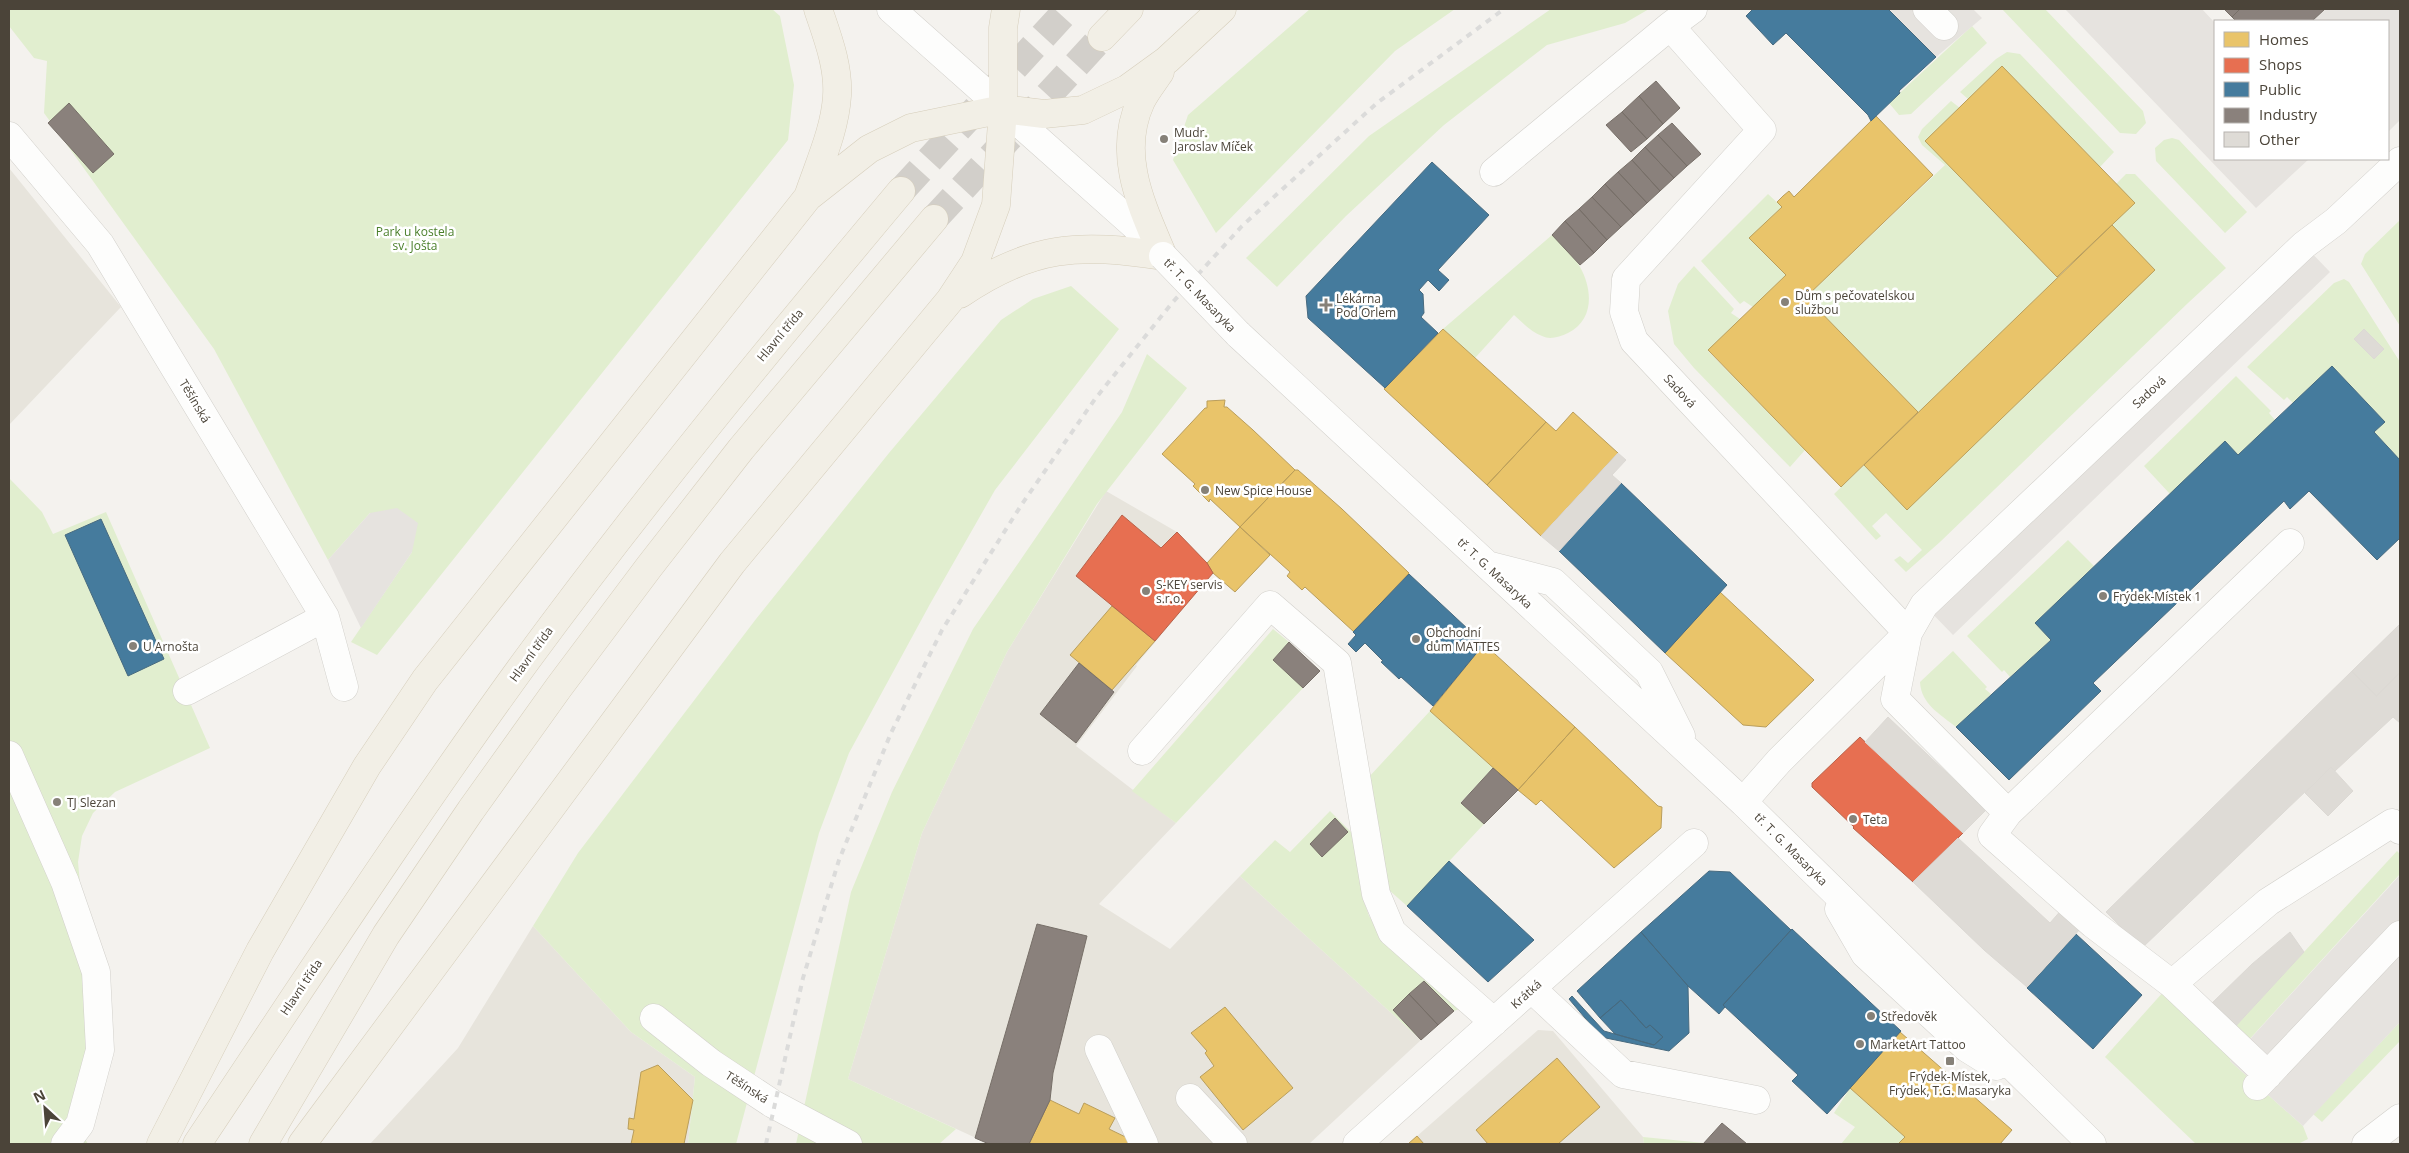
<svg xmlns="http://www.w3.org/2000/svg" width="2409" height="1153" font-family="'Open Sans',sans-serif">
  <rect width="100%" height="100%" fill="#f4f2ee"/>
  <path fill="#e7e4dc" d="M 9,168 L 121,307 L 9,425 Z
    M 1106,491 L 1177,532 L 1207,563 L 1213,573 L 1136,665 L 1137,666 L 1076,746 L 1176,823 L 1099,904 L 1170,949 L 1240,876 L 1421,1040 L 1309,1144 L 989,1144 L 848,1079 L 922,833 L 1007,652 Z
    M 533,926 L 631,1032 L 695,1077 L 688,1144 L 370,1144 L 458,1048 Z
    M 1538,1030 L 1553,1031 L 1643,1137 L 1644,1144 L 1408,1144 Z"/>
  <path fill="#e1eecf" d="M 9,9 L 772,9 L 780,16 L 794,85 L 788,140 L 377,655 L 351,642 L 412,552 L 370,513 L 328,560 L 214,349 L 44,113 L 47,61 L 34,58 L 9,26 Z
    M 1310,9 L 1455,9 L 1395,51 L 1216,233 L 1173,160 L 1188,115 Z
    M 1551,9 L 1649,9 L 1625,23 L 1547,45 L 1444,125 L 1346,216 L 1277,287 L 1246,258 L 1369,136 Z
    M 2002,9 L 2045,9 L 2143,111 L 2146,123 L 2136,134 L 2120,133 Z
    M 1972,26 L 1987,43 L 1911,114 L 1899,115 L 1889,103 Z
    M 2007,52 L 2020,54 L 2114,152 L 2100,167 L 2002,66 L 1968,99 L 1960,92 L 1996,59 Z
    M 1951,101 L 1960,108 L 1926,141 L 2058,278 L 1919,414 L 1806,297 L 1945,165 L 1922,145 L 1918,137 L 1922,129 Z
    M 2172,138 L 2179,140 L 2247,212 L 2225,233 L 2156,161 L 2155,148 L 2164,140 Z
    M 2126,174 L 2135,174 L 2226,268 L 2188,303 L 1940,542 L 1906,572 L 1894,560 L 1900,556 L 1908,563 L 1922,550 L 1886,513 L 1872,526 L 1881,536 L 1876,540 L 1834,494 L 1864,465 L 1907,509 L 2154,270 L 2112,225 L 2134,203 L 2116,184 Z
    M 1768,194 L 1782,207 L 1750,238 L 1786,275 L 1753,307 L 1744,301 L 1740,304 L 1701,261 Z
    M 2400,220 L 2400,326 L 2361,264 L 2365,254 Z
    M 1552,235 C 1561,245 1574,255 1580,267 C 1593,290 1594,320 1568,333 C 1559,337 1550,340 1542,336 C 1531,332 1523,323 1514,315 L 1475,358 L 1443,329 Z
    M 1694,266 L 1734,309 L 1731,313 L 1740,319 L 1708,351 L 1805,450 L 1790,467 L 1694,368 L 1674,344 L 1668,311 L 1678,284 Z
    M 2344,279 L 2349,282 L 2400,362 L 2400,460 L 2374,432 L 2385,422 L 2332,366 L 2293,403 L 2287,397 L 2284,400 L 2247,367 L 2334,283 Z
    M 1071,286 L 1119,329 L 995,490 L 930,604 L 849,753 L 819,833 L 736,1144 L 688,1144 L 695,1077 L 631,1032 L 533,926 L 578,853 L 756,619 L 889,453 L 1001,320 L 1033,299 Z
    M 1147,354 L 1187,388 L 1097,504 L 1007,652 L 922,833 L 848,1079 L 956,1129 L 939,1144 L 796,1144 L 851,892 L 892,792 L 973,629 L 1122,412 Z
    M 2236,376 L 2271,411 L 2269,413 L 2275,420 L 2238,455 L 2225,441 L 2170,494 L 2144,466 Z
    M 9,478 L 42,512 L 53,534 L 106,512 L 210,748 L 115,792 L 93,813 L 82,836 L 78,862 L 81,894 L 108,978 L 85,1139 L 88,1144 L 9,1144 Z
    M 2068,540 L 2094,566 L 2036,622 L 2051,640 L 2010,677 L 2004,670 L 2002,672 L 1967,636 Z
    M 1273,629 L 1289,642 L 1273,660 L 1303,688 L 1176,823 L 1132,791 Z
    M 1953,651 L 1987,687 L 1985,689 L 1991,694 L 1956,727 C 1940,714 1921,704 1920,682 Z
    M 1430,711 L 1493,768 L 1461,802 L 1484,824 L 1407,906 L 1389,890 L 1368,778 Z
    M 1330,811 L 1352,833 L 1362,896 L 1369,916 L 1379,932 L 1462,1008 L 1454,1011 L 1424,981 L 1409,998 L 1393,1010 L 1421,1040 L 1240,876 L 1275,840 L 1290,852 Z
    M 2397,851 L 2400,854 L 2400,874 L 2247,1042 L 2233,1029 Z
    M 2165,990 L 2232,1058 L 2230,1061 L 2303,1126 L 2308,1139 L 2298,1144 L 2196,1144 L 2105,1057 Z
    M 2400,1022 L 2400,1041 L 2322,1122 L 2313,1114 Z
    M 1850,1088 L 1905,1137 L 1898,1144 L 1841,1144 L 1855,1127 L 1834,1113 Z
    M 1643,1137 L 1704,1143 L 1644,1144 Z"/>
  <path fill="#e6e3df" d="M 1889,9 L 1973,9 L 1982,18 L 1936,57 Z
    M 2065,9 L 2202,9 L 2215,23 L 2215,159 L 2309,159 L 2256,208 Z
    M 2325,9 L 2400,9 L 2400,120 L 2388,132 L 2388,21 L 2312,21 Z
    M 2304,245 L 2330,272 L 1953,635 L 1924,605 Z
    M 397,508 L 418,523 L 412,552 L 361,628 L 328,560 L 370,513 Z
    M 2400,875 L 2400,1022 L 2303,1126 L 2230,1061 Z"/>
  <path fill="#e9c46a" stroke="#ba9e5b" d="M 2002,66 L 2135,203 L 2057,277 L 1925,141 Z
    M 1876,116 L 1933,175 L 1806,297 L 1918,412 L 1841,487 L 1708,350 L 1786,275 L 1749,238 L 1782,207 L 1777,202 L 1783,196 L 1789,191 L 1794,197 Z
    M 2112,225 L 2155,270 L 1907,510 L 1864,465 Z
    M 1443,329 L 1546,422 L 1487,485 L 1384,389 Z
    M 1225,400 L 1224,407 L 1227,407 L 1253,430 L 1295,470 L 1240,527 L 1210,499 L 1209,502 L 1193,486 L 1195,484 L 1162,454 L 1205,408 L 1207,408 L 1207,401 Z
    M 1573,412 L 1618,453 L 1541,536 L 1487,485 L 1546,422 L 1556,431 Z
    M 1295,470 L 1298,470 L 1342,509 L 1409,573 L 1354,632 L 1305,587 L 1302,590 L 1287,576 L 1290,572 L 1240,527 Z
    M 1240,527 L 1270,555 L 1235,592 L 1213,573 L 1207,563 Z
    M 1720,592 L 1814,680 L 1766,727 L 1743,725 L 1665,653 Z
    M 1112,606 L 1155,641 L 1112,690 L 1070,655 Z
    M 1484,644 L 1575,727 L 1518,790 L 1430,711 Z
    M 1575,727 L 1658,806 L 1662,807 L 1661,828 L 1614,868 L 1541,800 L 1536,805 L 1518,790 Z
    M 1225,1007 L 1293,1088 L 1243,1130 L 1200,1077 L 1214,1066 L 1205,1053 L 1207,1051 L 1191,1033 Z
    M 1900,1032 L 2012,1130 L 2000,1144 L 1898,1144 L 1905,1137 L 1850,1088 Z
    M 1557,1058 L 1600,1107 L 1558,1144 L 1488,1144 L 1476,1130 Z
    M 658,1065 L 693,1100 L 684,1144 L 631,1144 L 634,1130 L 628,1129 L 629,1118 L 634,1119 L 641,1072 Z
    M 1050,1100 L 1079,1114 L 1084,1103 L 1115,1118 L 1109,1129 L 1140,1144 L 1029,1144 Z
    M 1417,1136 L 1424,1144 L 1408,1144 Z"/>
  <path fill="#e76f51" stroke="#b8624a" d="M 1122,515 L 1161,548 L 1177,532 L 1207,563 L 1213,573 L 1155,641 L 1076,576 Z
    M 1860,737 L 1963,833 L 1913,882 L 1853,828 L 1854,827 L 1812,787 L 1812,783 Z"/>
  <path fill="#457b9d" stroke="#476a7f" d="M 1753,9 L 1888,9 L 1936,57 L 1899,91 L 1900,93 L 1871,121 L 1868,115 L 1786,33 L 1773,45 L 1746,16 Z
    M 1432,162 L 1489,215 L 1438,270 L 1449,280 L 1439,291 L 1428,280 L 1419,290 L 1423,294 L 1424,313 L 1421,317 L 1438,333 L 1385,388 L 1308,318 L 1306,296 Z
    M 2332,366 L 2385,422 L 2374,432 L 2400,460 L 2400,538 L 2377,560 L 2309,491 L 2290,509 L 2284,501 L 2093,683 L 2101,691 L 2009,780 L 1956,727 L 2051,640 L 2035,623 L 2225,441 L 2238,455 Z
    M 1621,483 L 1727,585 L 1665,653 L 1559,551 Z
    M 101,519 L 164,659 L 128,676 L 65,535 Z
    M 1409,574 L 1484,644 L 1433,706 L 1401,677 L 1399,679 L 1381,662 L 1383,661 L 1365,643 L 1356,652 L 1348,644 L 1356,635 L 1353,632 Z
    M 1449,861 L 1534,940 L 1488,982 L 1407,906 Z
    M 1709,871 L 1730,872 L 1791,930 L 1723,1005 L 1725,1007 L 1719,1014 L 1688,986 L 1641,932 Z
    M 1792,929 L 1901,1031 L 1827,1114 L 1792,1081 L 1798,1075 L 1723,1005 Z
    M 1641,932 L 1688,986 L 1689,1033 L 1669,1051 L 1601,1037 L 1569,999 L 1572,996 L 1604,1031 L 1654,1045 L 1663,1037 L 1650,1025 L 1646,1028 L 1621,1000 L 1600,1018 L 1577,991 Z
    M 2076,934 L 2142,995 L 2093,1049 L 2027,988 Z
    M 1621,1000 L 1646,1028 L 1650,1025 L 1663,1037 L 1654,1045 L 1615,1034 L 1600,1018 Z"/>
  <path fill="#8a817c" stroke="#776f68" d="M 2224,9 L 2240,9 L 2232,17 Z
    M 2240,9 L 2325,9 L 2312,21 L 2236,21 L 2232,17 Z
    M 1656,81 L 1680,108 L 1663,124 L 1639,96 Z
    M 1639,96 L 1663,124 L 1647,139 L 1622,112 Z
    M 69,103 L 114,154 L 93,173 L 48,123 Z
    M 1622,112 L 1647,139 L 1631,152 L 1606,125 Z
    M 1672,123 L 1701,154 L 1687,166 L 1658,135 Z
    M 1658,135 L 1687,166 L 1674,178 L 1645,147 Z
    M 1645,147 L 1674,178 L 1660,191 L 1632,160 Z
    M 1632,160 L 1660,191 L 1647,203 L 1618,172 Z
    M 1618,172 L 1647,203 L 1634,215 L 1605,184 Z
    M 1605,184 L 1634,215 L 1621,227 L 1592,197 Z
    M 1592,197 L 1621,227 L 1607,240 L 1579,209 Z
    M 1579,209 L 1607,240 L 1594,253 L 1565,221 Z
    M 1565,221 L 1594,253 L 1580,265 L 1552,235 Z
    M 1289,642 L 1320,671 L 1303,688 L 1273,660 Z
    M 1079,663 L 1114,692 L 1076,743 L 1040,714 Z
    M 1493,768 L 1518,790 L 1484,824 L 1461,803 Z
    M 1335,818 L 1348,832 L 1322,857 L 1310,844 Z
    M 1037,924 L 1087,936 L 1053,1073 L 1050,1100 L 1029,1144 L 989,1144 L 975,1138 Z
    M 1424,981 L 1454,1011 L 1438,1025 L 1409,994 Z
    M 1409,994 L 1438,1025 L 1421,1040 L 1393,1010 Z
    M 1722,1123 L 1747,1144 L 1703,1144 Z"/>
  <path fill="#dedbd6" stroke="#dcd9d4" d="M 2364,329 L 2384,349 L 2374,359 L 2354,339 Z
    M 1618,453 L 1626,460 L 1612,475 L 1621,483 L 1559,551 L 1541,536 Z
    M 2400,624 L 2400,673 L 2376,696 L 2352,671 Z
    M 2352,671 L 2376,696 L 2400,673 L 2400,723 L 2393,717 L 2335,771 L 2331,767 L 2142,948 L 2106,912 Z
    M 1888,717 L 1986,810 L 1963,833 L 1865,742 Z
    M 2331,767 L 2353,791 L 2328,816 L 2305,793 Z
    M 1958,838 L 2050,923 L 2063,908 L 2082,927 L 2027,987 L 1984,950 L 1913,882 Z
    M 2290,932 L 2304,952 L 2233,1029 L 2211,1004 L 2252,964 Z"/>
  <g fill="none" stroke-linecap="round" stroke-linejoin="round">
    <path stroke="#d2cfca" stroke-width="28" stroke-dasharray="28 14" stroke-linecap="butt" d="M 901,191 L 1068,9
      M 934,219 L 1102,37"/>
    <defs>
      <path id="minor" d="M 891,9 L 1134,225 L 1162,255
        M 1693,9 L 1670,26 L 1762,130 L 1626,279 L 1624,312 L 1634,341 L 1908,633 L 1895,699 L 2008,813 L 1992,835 L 2093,924 L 2172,984 L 2268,1075
        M 1927,9 L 1944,26
        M 9,136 L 100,244 L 325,617 L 344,687
        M 1494,172 L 1670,26
        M 1238,334 L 1743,802 L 2092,1144
        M 1491,566 L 1553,582 L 1649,672 L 1681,736
        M 187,691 L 325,617
        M 1142,751 L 1270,605 L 1337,663 L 1376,894 L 1392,932 L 1494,1022
        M 9,755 L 65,882 L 96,972 L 100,1050 L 80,1124 L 65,1144
        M 1743,802 L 1779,761 L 1908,633 L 1924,605 L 2304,245 L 2336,221 L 2400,161
        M 2008,813 L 2290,543
        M 1839,909 L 1865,954 L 1967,1048 L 1996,1066
        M 2172,984 L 2268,902 L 2392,823 L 2400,830
        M 1532,989 L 1623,1074 L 1756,1100
        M 654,1018 L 711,1063 L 773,1104 L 848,1144
        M 1099,1049 L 1144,1144
        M 2257,1086 L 2400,935
        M 1190,1098 L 1233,1144
        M 1357,1144 L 1694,843
        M 2366,1144 L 2400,1118"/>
      <path id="major" d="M 1102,37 L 1129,9
        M 1160,72 C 1154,81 1146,91 1141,101 C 1116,155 1142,206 1163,256
        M 808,197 C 819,164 835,130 837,96 C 839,66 827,36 818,9
        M 960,294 C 1032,245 1079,243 1163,256
        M 161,1144 L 260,951 L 367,766 L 425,680 L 808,197 L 869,149 L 911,128 L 1003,109 L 1044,114 L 1083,110 L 1127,89 L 1167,60 L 1222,9
        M 197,1144 C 305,982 411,819 526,661 C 645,499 772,345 901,191
        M 263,1144 L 386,935 L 471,810 L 559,687 L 649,567 L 741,449 L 934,219
        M 302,1144 L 732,563 L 950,300 L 975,262 L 996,205 L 1003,109 L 1003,28 L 1006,9"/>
    </defs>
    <use href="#minor" stroke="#d2d0cb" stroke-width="29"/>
    <use href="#major" stroke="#d6cebb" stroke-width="29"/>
    <use href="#minor" stroke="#fdfdfc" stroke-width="28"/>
    <use href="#major" stroke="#f2efe6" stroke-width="28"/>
    <path stroke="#dbdbda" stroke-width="4" stroke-dasharray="6 6" stroke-linecap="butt" d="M 766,1144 L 803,978 L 839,860 L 891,733 L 942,630 L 1022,504 L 1095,399 L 1172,303 L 1242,226 L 1377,103 L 1504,9"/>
    <defs>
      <path id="minor-bridge" d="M 1163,256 L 1238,334"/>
    </defs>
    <use href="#minor-bridge" stroke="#d2d0cb" stroke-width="29" stroke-linecap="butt"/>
    <use href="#minor-bridge" stroke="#fdfdfc" stroke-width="28"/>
  </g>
  <g fill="#868178" stroke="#fff" stroke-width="2">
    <circle cx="1164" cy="139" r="5"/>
    <circle cx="1785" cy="302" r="5"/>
    <path d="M1323.5 297.5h5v5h5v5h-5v5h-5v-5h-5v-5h5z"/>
    <circle cx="1205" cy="490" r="5"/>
    <circle cx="1146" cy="591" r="5"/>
    <circle cx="2103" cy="596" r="5"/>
    <circle cx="1416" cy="639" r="5"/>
    <circle cx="133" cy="646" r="5"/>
    <circle cx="57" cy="802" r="5"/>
    <circle cx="1853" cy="819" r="5"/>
    <circle cx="1871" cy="1016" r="5"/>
    <circle cx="1860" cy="1044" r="5"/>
    <rect x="1945" y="1056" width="10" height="10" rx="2.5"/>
  </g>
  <g text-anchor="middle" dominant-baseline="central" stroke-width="5" stroke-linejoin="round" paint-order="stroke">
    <g font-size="12" fill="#4b4439" stroke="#fff" text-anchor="start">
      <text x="1174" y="132">Mudr.<tspan x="1174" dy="14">Jaroslav Míček</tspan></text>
      <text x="1795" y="295">Dům s pečovatelskou<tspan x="1795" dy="14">službou</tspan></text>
      <text x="1336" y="298">Lékárna<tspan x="1336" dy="14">Pod Orlem</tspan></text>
      <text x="1215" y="490">New Spice House</text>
      <text x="1156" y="584">S-KEY servis<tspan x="1156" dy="14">s.r.o.</tspan></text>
      <text x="2113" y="596">Frýdek-Místek 1</text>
      <text x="1426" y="632">Obchodní<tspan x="1426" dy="14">dům MATTES</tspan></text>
      <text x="143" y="646">U Arnošta</text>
      <text x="67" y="802">TJ Slezan</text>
      <text x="1863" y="819">Teta</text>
      <text x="1881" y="1016">Středověk</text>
      <text x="1870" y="1044">MarketArt Tattoo</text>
      <text x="1950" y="1076" text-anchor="middle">Frýdek-Místek,<tspan x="1950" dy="14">Frýdek, T.G. Masaryka</tspan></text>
    </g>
    <g font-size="12" fill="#4a7f2a" stroke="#fff">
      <text x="415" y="231">Park u kostela<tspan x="415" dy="14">sv. Jošta</tspan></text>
    </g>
    <g font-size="12" fill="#4b4439" stroke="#fff">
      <text transform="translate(1200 295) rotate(46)">tř. T. G. Masaryka</text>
      <text transform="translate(780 335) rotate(-50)">Hlavní třída</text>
      <text transform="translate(1680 391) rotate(47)">Sadová</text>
      <text transform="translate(2149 392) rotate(-43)">Sadová</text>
      <text transform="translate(195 401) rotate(59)">Těšínská</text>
      <text transform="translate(1495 573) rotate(43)">tř. T. G. Masaryka</text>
      <text transform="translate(531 654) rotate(-54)">Hlavní třída</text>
      <text transform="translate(1791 849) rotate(45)">tř. T. G. Masaryka</text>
      <text transform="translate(301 987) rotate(-56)">Hlavní třída</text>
      <text transform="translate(1526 994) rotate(-42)">Krátká</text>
      <text transform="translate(747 1087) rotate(33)">Těšínská</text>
    </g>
  </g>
  <rect width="2409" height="1153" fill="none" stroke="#4b4439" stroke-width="20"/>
  <rect x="2214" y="20" width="175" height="140" fill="#ffffff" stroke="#b7b4b0"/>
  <rect x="2224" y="32" width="25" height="15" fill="#e9c46a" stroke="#b7b4b0"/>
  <text x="2259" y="45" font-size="15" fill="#4b4439">Homes</text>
  <rect x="2224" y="58" width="25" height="15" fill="#e76f51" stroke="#b7b4b0"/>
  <text x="2259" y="70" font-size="15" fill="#4b4439">Shops</text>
  <rect x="2224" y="82" width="25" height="15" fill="#457b9d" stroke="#b7b4b0"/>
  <text x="2259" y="95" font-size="15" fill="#4b4439">Public</text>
  <rect x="2224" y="108" width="25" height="15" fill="#8a817c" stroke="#b7b4b0"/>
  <text x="2259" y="120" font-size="15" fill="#4b4439">Industry</text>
  <rect x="2224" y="132" width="25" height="15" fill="#dedbd6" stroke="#b7b4b0"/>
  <text x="2259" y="145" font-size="15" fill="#4b4439">Other</text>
  <g transform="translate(45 1108) rotate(334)" stroke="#ffffff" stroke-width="4" paint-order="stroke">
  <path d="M0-4L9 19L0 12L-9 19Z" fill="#4b4439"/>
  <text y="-8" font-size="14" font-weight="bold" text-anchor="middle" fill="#4b4439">N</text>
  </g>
</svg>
